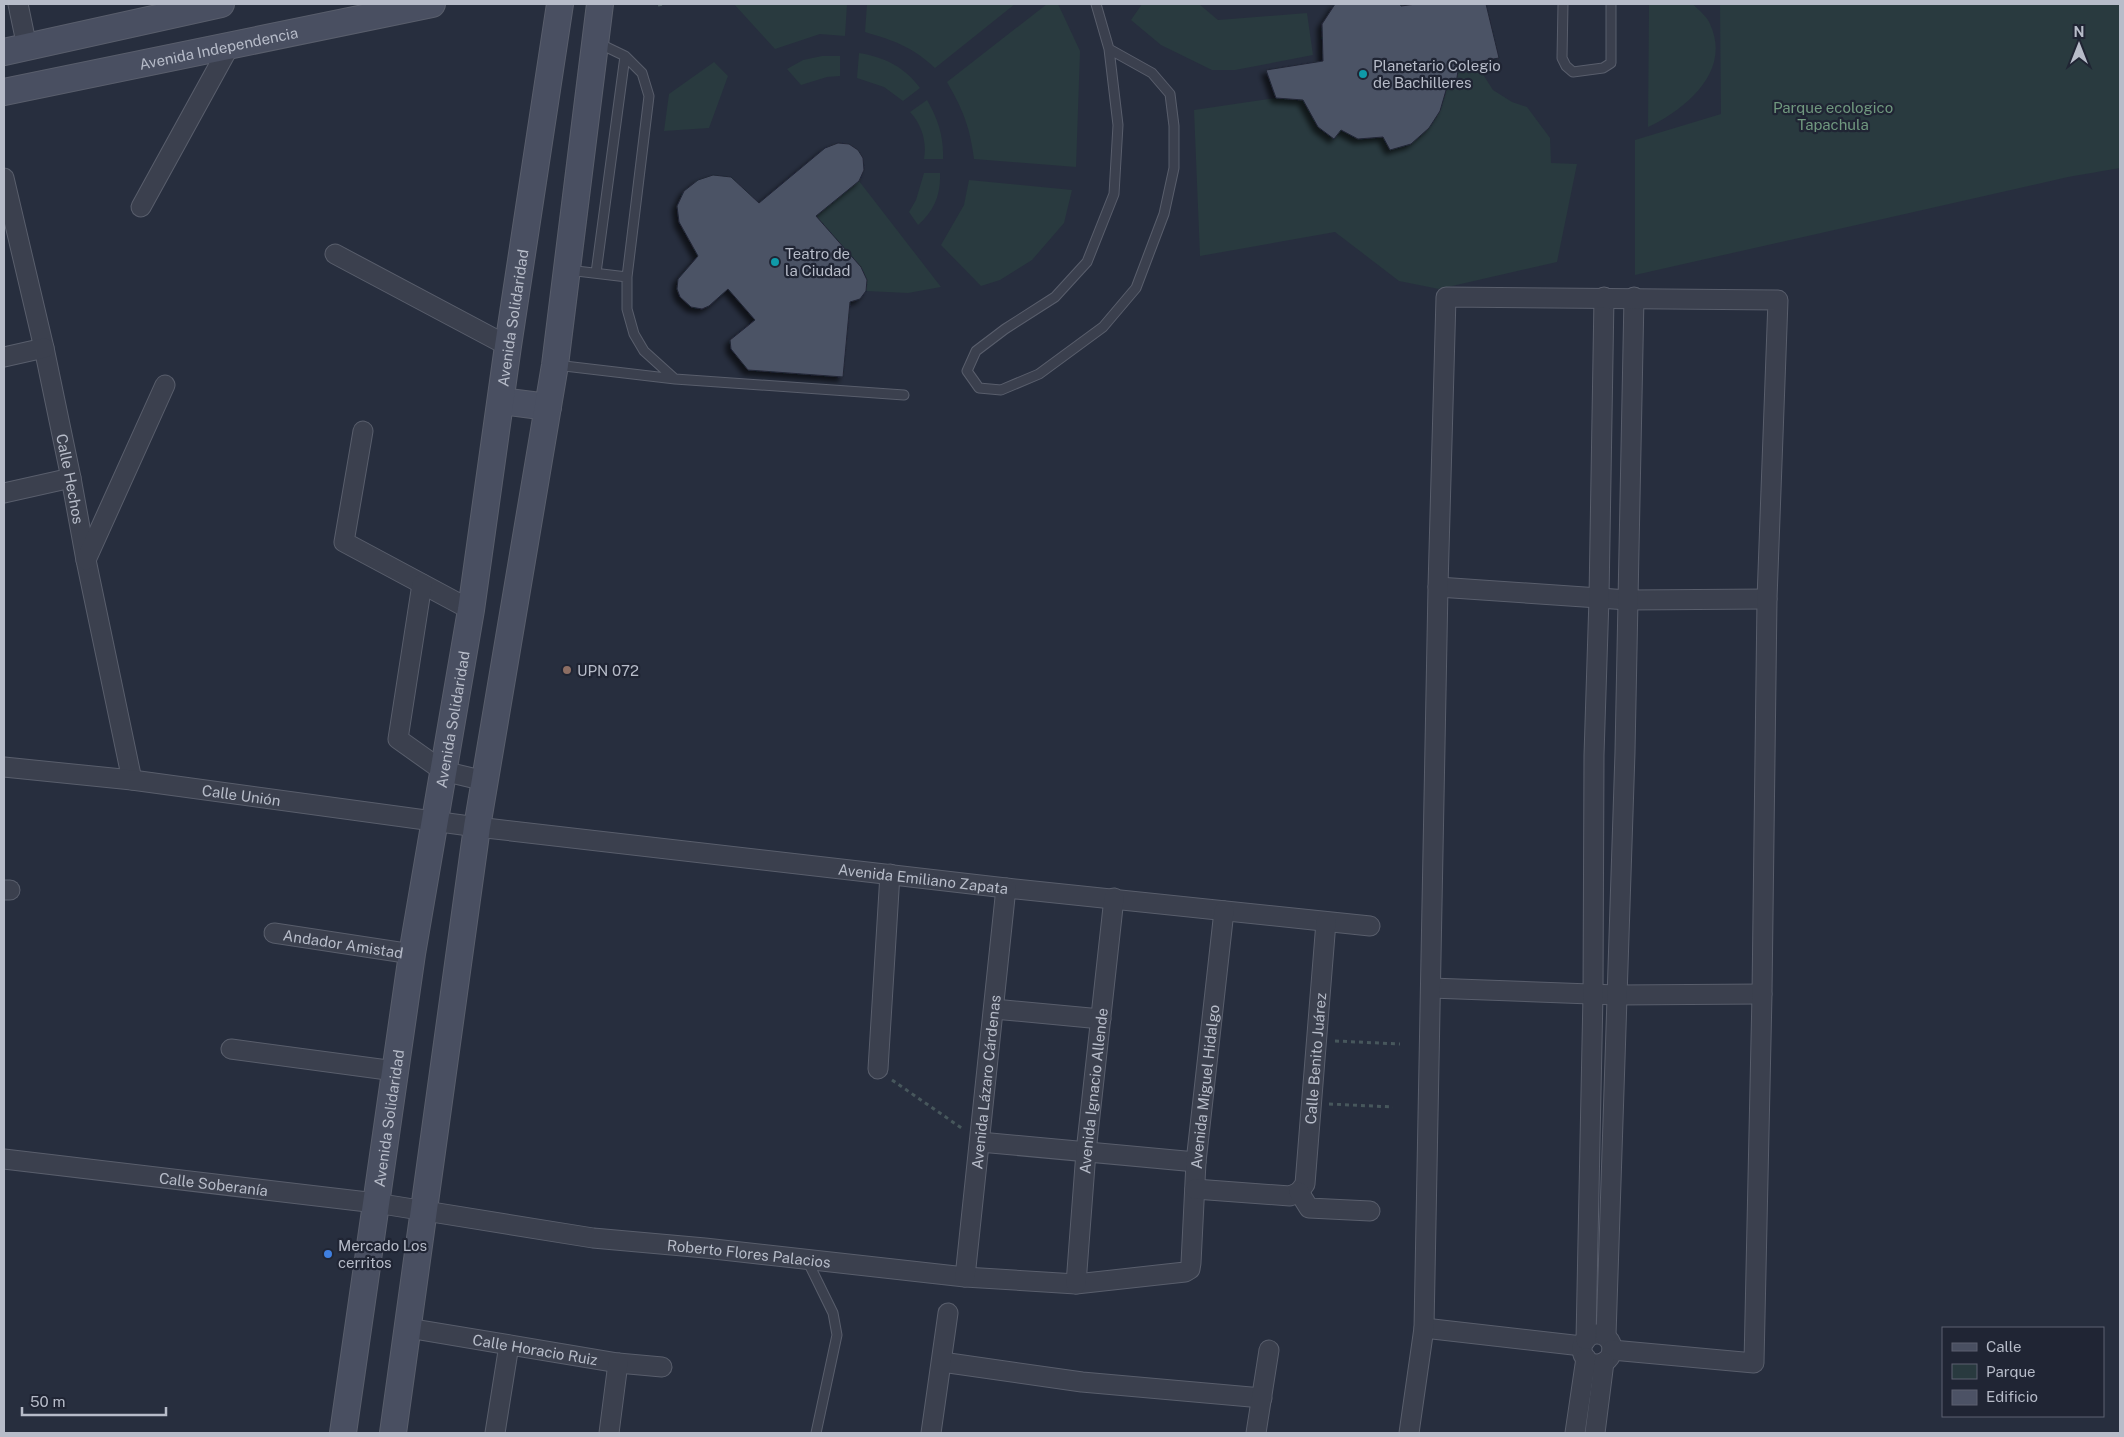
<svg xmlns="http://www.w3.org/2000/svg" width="2124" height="1437" font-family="'Public Sans',sans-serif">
  <defs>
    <filter id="shadow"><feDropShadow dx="-4.5" dy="4.5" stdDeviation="2.5" flood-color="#0009"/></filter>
  </defs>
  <rect width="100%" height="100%" fill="#272e3e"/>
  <path fill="#293a3f" d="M 734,4 L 847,4 L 845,36 L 820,34 L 775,49 Z
    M 867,4 L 1015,4 L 935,68 C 911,46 895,41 865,32 Z
    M 1047,4 L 1058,4 L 1080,51 L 1076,167 L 974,159 C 970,127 963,110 947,82 Z
    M 1142,4 L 1199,4 L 1218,20 L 1307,13 L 1313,55 L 1235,70 L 1212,70 L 1161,45 L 1131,20 Z
    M 1649,4 L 1693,4 C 1698,10 1707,16 1710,24 C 1732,71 1686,109 1648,127 Z
    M 1720,4 L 2120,4 L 2120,168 L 2068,177 L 1635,275 L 1635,140 L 1721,114 Z
    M 859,53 C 884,57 905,67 920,88 L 903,101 L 884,87 L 857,78 Z
    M 822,56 L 840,56 L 840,76 L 827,77 L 801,85 L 787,69 L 803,60 Z
    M 714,62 L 728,76 L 709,128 L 664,131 L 669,94 Z
    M 1475,62 L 1493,90 L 1512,102 L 1527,107 L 1550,138 L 1551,163 L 1577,164 L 1557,262 L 1439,289 L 1399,281 L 1335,232 L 1200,256 L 1194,110 L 1276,98 L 1303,100 L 1319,127 L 1334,139 L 1341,130 L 1358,139 L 1383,137 L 1390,150 C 1397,148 1406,147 1412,143 C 1434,128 1446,105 1447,79 L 1456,83 L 1459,65 Z
    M 927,100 C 938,119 944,137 943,159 L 924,159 C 927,142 922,125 910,112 Z
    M 924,173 L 940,173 C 941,195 934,211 918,225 L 909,212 L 916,200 Z
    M 969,180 L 1072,190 L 1064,223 L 1032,260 L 1000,280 L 981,286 L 941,245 L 964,205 Z
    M 859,181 L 941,287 L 908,293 L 866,291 L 867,280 L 861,267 L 816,216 Z"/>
  <path fill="#4c5265" stroke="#222736" filter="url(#shadow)" d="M 1335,4 L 1400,4 L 1401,6 L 1416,4 L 1486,4 L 1499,58 L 1459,65 L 1456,83 L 1449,80 L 1440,111 L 1429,128 L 1411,144 L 1390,150 L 1383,137 L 1358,139 L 1341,130 L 1334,139 L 1318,127 L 1303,100 L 1276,98 L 1266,70 L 1323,61 L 1322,24 Z
    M 838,143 L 849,144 L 858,150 L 863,158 L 864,170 L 859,181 L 816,216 L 861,267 L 867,280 L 866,291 L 860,299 L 850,302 L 843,377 L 748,370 L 731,349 L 730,340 L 755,320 L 728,289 L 709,306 L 702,309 L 691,307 L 680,297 L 677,289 L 678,279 L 698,256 L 679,222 L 677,206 L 684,191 L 698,180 L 713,175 L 731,177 L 759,203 L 825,148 Z"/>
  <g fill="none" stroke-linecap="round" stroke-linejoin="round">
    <defs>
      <path id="lane" d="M 1096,4 L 1109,49 L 1118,125 L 1114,194 L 1087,262 L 1055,297 L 1005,329 L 976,351 L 967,371 L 979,388 L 1001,390 L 1039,374 L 1103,327 L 1136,288 L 1164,214 L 1174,168 L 1174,126 L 1170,94 L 1152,73 L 1109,49
        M 1563,4 L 1562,58 L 1566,66 L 1573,72 L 1603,68 L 1611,63 L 1611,4
        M 598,43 L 625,56 L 642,73 L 649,96 L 627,277 L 627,309 L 634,334 L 644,351 L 675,379 L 904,395
        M 568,270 L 627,277
        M 596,273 L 625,56
        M 556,365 L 675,379
        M 807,1260 L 833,1313 L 837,1335 L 816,1433"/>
      <g id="street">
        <path d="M 18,4 L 27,47"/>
        <path id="s1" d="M 4,178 L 44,348 L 71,478 L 86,560 L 132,780"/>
        <path d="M 141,207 L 229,47"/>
        <path d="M 335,254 L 508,346"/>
        <path d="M 4,357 L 44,348"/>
        <path d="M 363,431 L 344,542 L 471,610"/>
        <path d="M 4,493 L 71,478"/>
        <path d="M 86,560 L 165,385"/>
        <path d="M 422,584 L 398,739 L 443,771 L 485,781"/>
        <path d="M 1438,587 L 1628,600 L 1767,599"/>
        <path id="s2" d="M 4,767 L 132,780 L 477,827 L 1006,888 L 1370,926"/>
        <path d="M 4,890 L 10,890"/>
        <path id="s3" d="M 274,933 L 412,954"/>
        <path d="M 1431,988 L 1617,995 L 1762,994"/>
        <path d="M 994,1009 L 1101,1019"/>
        <path d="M 231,1049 L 395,1071"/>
        <path d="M 878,1069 L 890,874"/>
        <path d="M 980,1142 L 1196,1162"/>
        <path id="s4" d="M 4,1159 L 376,1203 L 593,1238 L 705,1248 L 965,1277 L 1076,1284 L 1185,1272 L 1190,1269 L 1191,1263 L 1196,1162 L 1224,911"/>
        <path d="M 1195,1189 L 1290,1196 L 1299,1192"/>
        <path id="s5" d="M 1299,1192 L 1305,1184 L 1326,922"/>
        <path d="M 1299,1192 L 1309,1208 L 1370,1211"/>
        <path id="s6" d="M 965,1277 L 1006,888"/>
        <path id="s7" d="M 1076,1284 L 1086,1152 L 1114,898"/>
        <path id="s8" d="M 408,1328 L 618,1363 L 662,1367"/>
        <path d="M 1424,1328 L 1582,1346"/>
        <circle cx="1597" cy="1349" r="15"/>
        <path d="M 1606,1336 L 1625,752 L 1634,297"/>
        <path d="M 1586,1340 L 1593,994 L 1594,755 L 1599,598 L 1604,297"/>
        <path d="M 942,1362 L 1082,1382 L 1262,1398"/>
        <path d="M 495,1433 L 509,1345"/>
        <path d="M 609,1433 L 618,1363"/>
        <path d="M 931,1433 L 948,1313"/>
        <path d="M 1256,1433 L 1269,1350"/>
        <path d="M 1409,1433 L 1424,1328 L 1438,587 L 1446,297 L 1778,300 L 1767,599 L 1762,994 L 1754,1363 L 1612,1350"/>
        <path d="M 1575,1433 L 1586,1358"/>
        <path d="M 1595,1433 L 1604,1362"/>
      </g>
      <g id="secondary">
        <path d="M 4,52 L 221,4"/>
        <path id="s9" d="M 4,92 L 432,4"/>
        <path d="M 501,401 L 548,407"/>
        <path id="s10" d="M 343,1433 L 412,954 L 471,610 L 508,346 L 560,4"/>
        <path d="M 393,1433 L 477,827 L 555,365 L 600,4"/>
      </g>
    </defs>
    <use href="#lane" stroke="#595e6c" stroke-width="11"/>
    <use href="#street" stroke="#595e6c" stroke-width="21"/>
    <use href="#secondary" stroke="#595e6c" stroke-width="28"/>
    <path stroke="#47575c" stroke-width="3" stroke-dasharray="4 4" stroke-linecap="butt" d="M 658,5 L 663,4
      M 1335,1041 L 1400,1044
      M 892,1080 L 963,1129
      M 1329,1104 L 1393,1107"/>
    <use href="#lane" stroke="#3b404e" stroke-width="9"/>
    <use href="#street" stroke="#3b404e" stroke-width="19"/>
    <use href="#secondary" stroke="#494f61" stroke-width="26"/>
  </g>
  <g fill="#0f9aa8" stroke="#202534" stroke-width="2">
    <circle cx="1363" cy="74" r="5"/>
    <circle cx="775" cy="262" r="5"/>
  </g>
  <circle fill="#8d6e63" stroke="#202534" stroke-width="2" cx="567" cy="670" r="5"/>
  <circle fill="#3f7fe0" stroke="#202534" stroke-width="2" cx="328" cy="1254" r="5"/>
  <g text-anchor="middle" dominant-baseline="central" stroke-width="4.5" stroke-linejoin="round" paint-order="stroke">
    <g font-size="15" fill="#b7bcc9" stroke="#202534">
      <text stroke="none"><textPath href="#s9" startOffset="219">Avenida Independencia</textPath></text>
      <text stroke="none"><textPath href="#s10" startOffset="1128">Avenida Solidaridad</textPath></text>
      <text stroke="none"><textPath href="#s1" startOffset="308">Calle Hechos</textPath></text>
      <text stroke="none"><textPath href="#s10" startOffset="722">Avenida Solidaridad</textPath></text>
      <text stroke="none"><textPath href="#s2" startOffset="239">Calle Unión</textPath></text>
      <text stroke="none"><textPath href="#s2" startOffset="926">Avenida Emiliano Zapata</textPath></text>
      <text stroke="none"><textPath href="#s3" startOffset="70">Andador Amistad</textPath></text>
      <text stroke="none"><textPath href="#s5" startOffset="136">Calle Benito Juárez</textPath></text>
      <text stroke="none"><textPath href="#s6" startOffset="196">Avenida Lázaro Cárdenas</textPath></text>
      <text stroke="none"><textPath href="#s4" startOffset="1378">Avenida Miguel Hidalgo</textPath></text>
      <text stroke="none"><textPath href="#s7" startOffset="194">Avenida Ignacio Allende</textPath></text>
      <text stroke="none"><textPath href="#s10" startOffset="318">Avenida Solidaridad</textPath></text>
      <text stroke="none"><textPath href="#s4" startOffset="211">Calle Soberanía</textPath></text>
      <text stroke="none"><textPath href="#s4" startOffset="751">Roberto Flores Palacios</textPath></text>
      <text stroke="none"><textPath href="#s8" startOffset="129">Calle Horacio Ruiz</textPath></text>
    </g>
    <g font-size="15" fill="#b7bcc9" stroke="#202534" text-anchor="start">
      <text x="1373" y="65">Planetario Colegio<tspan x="1373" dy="17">de Bachilleres</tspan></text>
      <text x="785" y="253">Teatro de<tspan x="785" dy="17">la Ciudad</tspan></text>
      <text x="577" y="670">UPN 072</text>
      <text x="338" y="1245">Mercado Los<tspan x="338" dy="17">cerritos</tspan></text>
    </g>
    <g font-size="15" fill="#70987f" stroke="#202534">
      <text x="1833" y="107">Parque ecologico<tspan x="1833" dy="17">Tapachula</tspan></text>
    </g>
  </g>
  <rect width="2124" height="1437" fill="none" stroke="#b7bcc9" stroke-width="10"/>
  <rect x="1942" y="1327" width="162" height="90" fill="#202534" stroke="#5c6170"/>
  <rect x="1952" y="1343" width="25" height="8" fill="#494f61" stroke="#5c6170"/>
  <text x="1986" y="1352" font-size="15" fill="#b7bcc9">Calle</text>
  <rect x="1952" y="1364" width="25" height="15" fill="#293a3f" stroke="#5c6170"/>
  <text x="1986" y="1377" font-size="15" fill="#b7bcc9">Parque</text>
  <rect x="1952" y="1390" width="25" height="15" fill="#4c5265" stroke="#5c6170"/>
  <text x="1986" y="1402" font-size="15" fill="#b7bcc9">Edificio</text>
  <g transform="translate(2079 45)" stroke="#202534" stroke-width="4" paint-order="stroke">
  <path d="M0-4L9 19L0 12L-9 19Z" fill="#b7bcc9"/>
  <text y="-8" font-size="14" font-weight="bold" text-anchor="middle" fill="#b7bcc9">N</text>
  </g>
  <path d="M22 1407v8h144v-8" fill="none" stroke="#b7bcc9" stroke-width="2.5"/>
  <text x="30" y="1407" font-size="15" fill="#b7bcc9" stroke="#202534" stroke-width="4" paint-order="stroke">50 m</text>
</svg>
